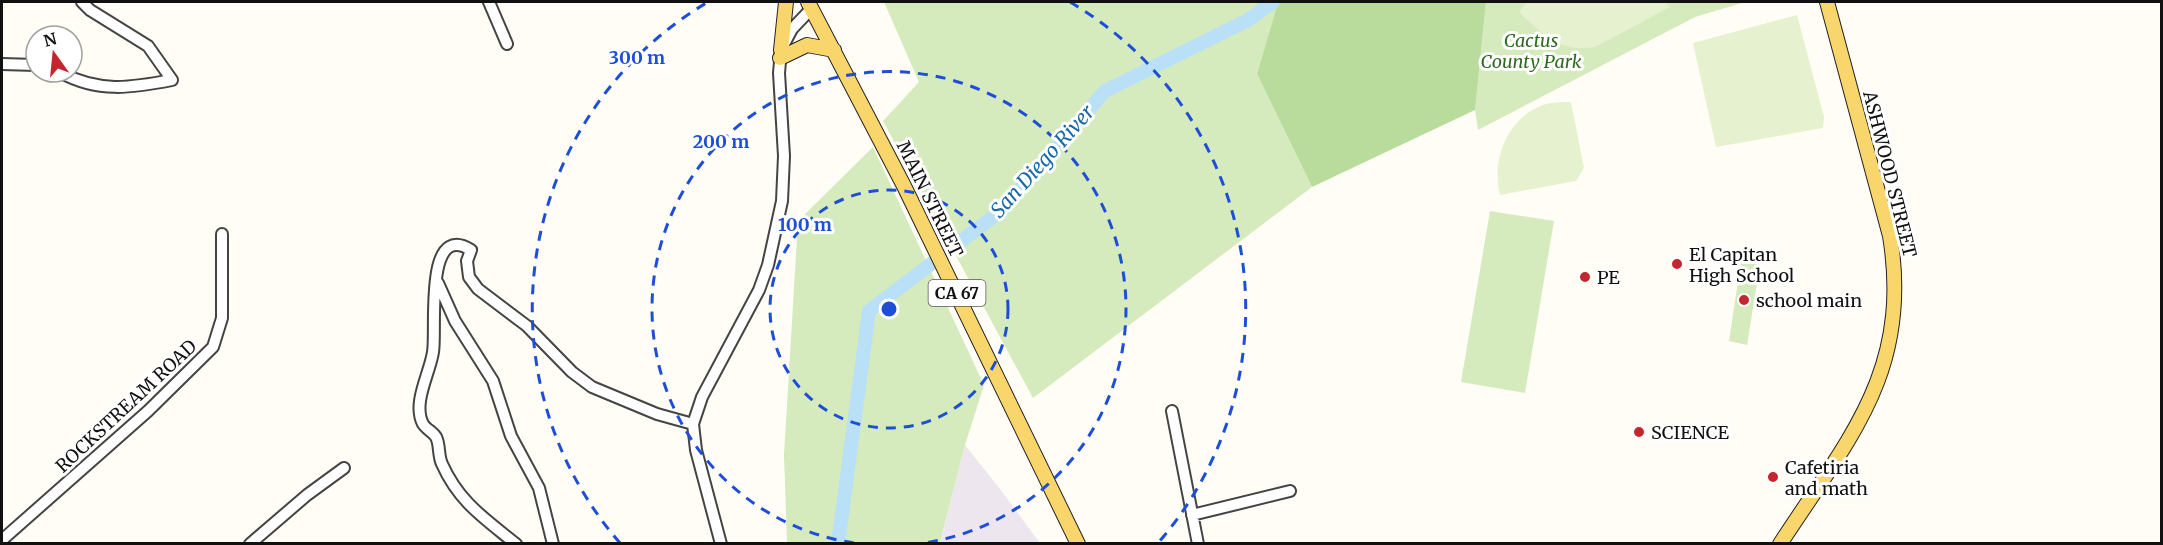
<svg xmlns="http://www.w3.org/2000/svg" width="2163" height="545" font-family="Merriweather,serif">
  <rect width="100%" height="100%" fill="#fffdf5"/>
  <path fill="#eee6ef" d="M 965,445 L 1000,489 L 1040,543 L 940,544 Z"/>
  <path fill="#d5ebbd" d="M 884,2 L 1278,2 L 1257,74 L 1312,187 L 1033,398 L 883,121 L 919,82 Z
    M 1486,2 L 1745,2 L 1695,17 L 1478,130 L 1475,110 Z
    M 873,147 L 984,385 L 965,445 L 940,543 L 787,543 L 784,455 L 798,221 Z
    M 1490,211 L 1554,221 L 1525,393 L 1461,382 Z
    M 1741,262 L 1760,265 L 1747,345 L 1729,341 Z"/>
  <path fill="#b9dc9c" d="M 1278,2 L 1486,2 L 1475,110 L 1312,187 L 1257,74 Z"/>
  <path fill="#e6f2cf" d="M 1527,2 L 1665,2 L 1670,7 L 1595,47 C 1560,53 1542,34 1519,12 Z
    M 1797,15 L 1824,117 L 1823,128 L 1716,147 L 1693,43 Z
    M 1571,102 L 1584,168 L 1576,181 L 1500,195 C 1491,160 1507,118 1543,105 C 1551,102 1562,102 1571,102 Z"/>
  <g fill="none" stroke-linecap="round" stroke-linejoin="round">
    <path stroke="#b9e0f7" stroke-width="14" d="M 838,544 L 869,311 L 1002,210 L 1105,91 L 1248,20 L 1273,2"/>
    <defs>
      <path id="minor" d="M 489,2 L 507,44
        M 2,64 L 36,65
        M 60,72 C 98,93 131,88 172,80 L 148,46 L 90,10 L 82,2
        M 438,283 L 455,321 L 493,381 L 511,436 L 539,488 L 553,544
        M 1172,411 L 1198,544
        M 1192,515 L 1290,491
        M 2,540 L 148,411 L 213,347 L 222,318 L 222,234
        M 250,544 L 307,495 L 344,468
        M 516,544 C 484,518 459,502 442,464 C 438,456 440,444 436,437 C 433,432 426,429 423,424 C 412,403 430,373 433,352 C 437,331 423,220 471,250 L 467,261 L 469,277 L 478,289 L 527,326 L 572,372 L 592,387 L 657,414 L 693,424
        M 721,544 L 696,450 L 693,424 L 702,397 L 759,290 L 768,265 L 782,201 L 784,156 L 779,73 L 781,50 L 792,29 L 812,8"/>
      <path id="major" d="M 808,2 L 904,186 L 1078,544
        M 781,50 L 786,2
        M 780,58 L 807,45 L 834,50
        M 1780,544 C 1849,438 1912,371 1890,236 L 1827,2"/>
    </defs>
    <use href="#minor" stroke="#444" stroke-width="14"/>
    <use href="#major" stroke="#222" stroke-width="16"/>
    <use href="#minor" stroke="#fff" stroke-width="10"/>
    <use href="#major" stroke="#f9d66b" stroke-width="14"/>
  </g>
  <g fill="none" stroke="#1d4ed8" stroke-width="3" stroke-dasharray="10 8">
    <circle cx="889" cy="309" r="119"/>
    <path d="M854 543A237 237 0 1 1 924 543"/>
    <path d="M620 543A356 356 0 0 1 708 2M1070 2A356 356 0 0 1 1158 543"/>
  </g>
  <g fill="#c4262e" stroke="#fff" stroke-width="2">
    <circle cx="1677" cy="264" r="6"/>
    <circle cx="1585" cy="277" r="6"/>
    <circle cx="1744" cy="300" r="6"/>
    <circle cx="1639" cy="432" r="6"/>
    <circle cx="1773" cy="477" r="6"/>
  </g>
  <g text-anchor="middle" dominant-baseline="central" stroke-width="6" stroke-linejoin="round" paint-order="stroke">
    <rect fill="#fff" stroke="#585858" stroke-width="1.5" x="928.5" y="280" width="57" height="26" rx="4.5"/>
    <g font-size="16" font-weight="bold" fill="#111">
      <text x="957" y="293">CA 67</text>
    </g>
    <g font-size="18" font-style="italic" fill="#2f6b1f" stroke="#fff">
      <text x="1531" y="40">Cactus<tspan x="1531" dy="21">County Park</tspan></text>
    </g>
    <g font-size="18" fill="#111" stroke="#fff">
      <text transform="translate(1890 174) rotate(76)">ASHWOOD STREET</text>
      <text transform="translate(930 199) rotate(64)">MAIN STREET</text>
      <text transform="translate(126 406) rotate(-43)">ROCKSTREAM ROAD</text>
    </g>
    <g font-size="18" fill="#111" stroke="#fff" text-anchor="start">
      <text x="1689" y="254">El Capitan<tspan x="1689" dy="21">High School</tspan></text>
      <text x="1597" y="277">PE</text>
      <text x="1756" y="300">school main</text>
      <text x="1651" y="432">SCIENCE</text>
      <text x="1785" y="467">Cafetiria<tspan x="1785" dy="21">and math</tspan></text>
    </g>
    <g font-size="20" font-style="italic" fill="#1768a6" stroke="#fff">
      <text transform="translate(1042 161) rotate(-48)">San Diego River</text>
    </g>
  </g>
  <circle cx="889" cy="309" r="9" fill="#1d4ed8" stroke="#fff" stroke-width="3"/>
  <g font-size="18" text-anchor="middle" font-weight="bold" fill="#1d4ed8" stroke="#fff" stroke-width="6" stroke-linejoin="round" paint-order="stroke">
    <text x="637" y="64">300 m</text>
    <text x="721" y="148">200 m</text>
    <text x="805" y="231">100 m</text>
  </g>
  <rect width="2163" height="545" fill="none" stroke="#111111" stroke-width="6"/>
  <g transform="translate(54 54) rotate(345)"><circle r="28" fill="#ffffff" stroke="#a0a0a0" stroke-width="1.5"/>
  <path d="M0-4.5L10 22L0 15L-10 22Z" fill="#c4262e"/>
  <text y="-9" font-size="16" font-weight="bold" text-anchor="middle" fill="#111111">N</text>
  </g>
</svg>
